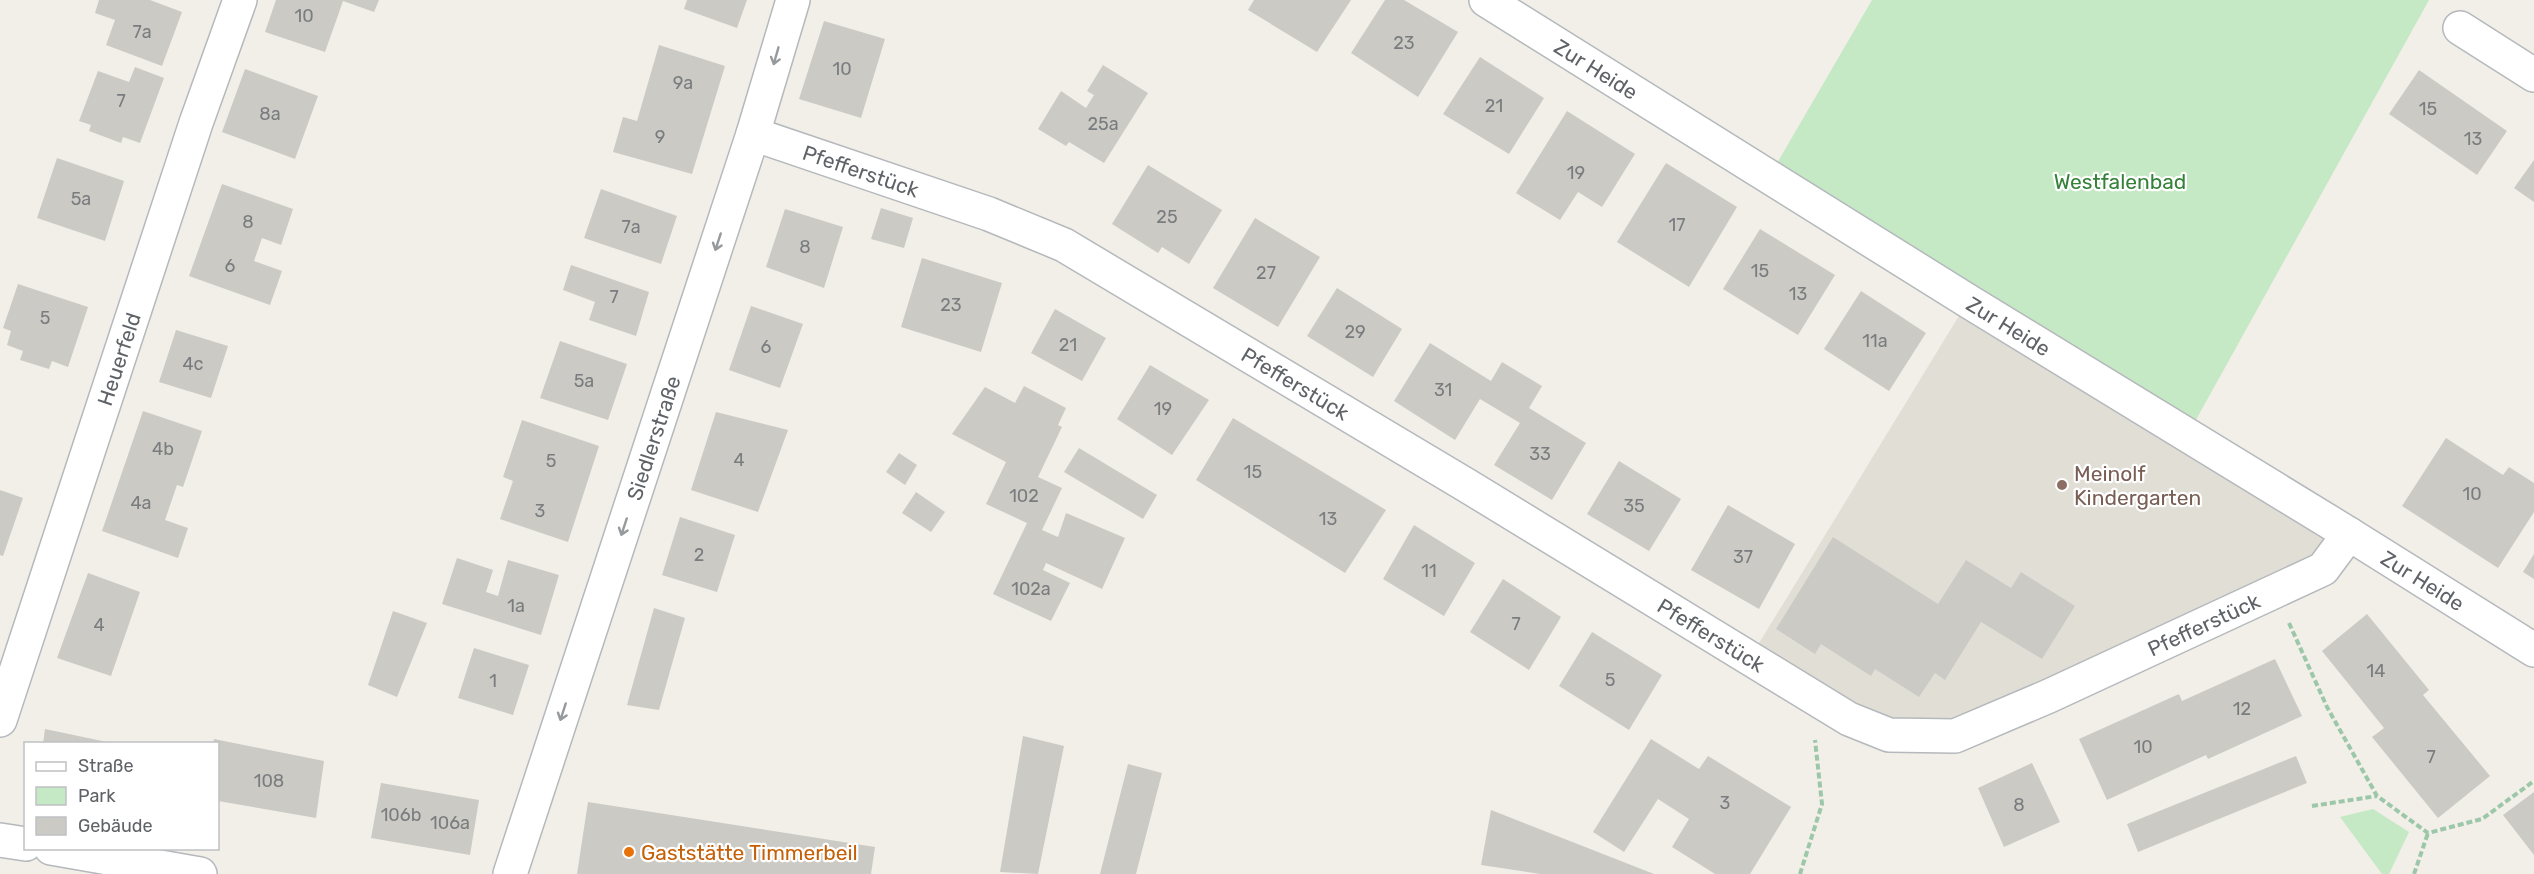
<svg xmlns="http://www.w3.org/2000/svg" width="2534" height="874" font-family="Rubik,sans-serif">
  <rect width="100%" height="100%" fill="#f1efe8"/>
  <path fill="#e1ded6" d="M 1968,301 L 2349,534 L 2323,569 L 1922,737 L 1750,658 Z"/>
  <path fill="#c5e8c5" d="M 1872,0 L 2429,0 L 2187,436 L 1769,177 Z
    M 2373,809 L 2409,832 L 2389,874 L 2382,874 L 2340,817 Z"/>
  <path fill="#cccac5" d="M 99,0 L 150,0 L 182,12 L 162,66 L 106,45 L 115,20 L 95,13 Z
    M 276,0 L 379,0 L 374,12 L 343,1 L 325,52 L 265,32 Z
    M 687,0 L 747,0 L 737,28 L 684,9 Z
    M 1254,0 L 1351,0 L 1317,52 L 1248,10 Z
    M 1385,0 L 1404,0 L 1458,32 L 1418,97 L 1351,53 Z
    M 824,21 L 885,39 L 861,118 L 799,99 Z
    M 659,45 L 725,66 L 692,174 L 613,152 L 623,117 L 637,121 Z
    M 1480,57 L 1544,98 L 1509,154 L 1443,114 Z
    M 1103,65 L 1148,93 L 1104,163 L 1069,142 L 1066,146 L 1038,129 L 1061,91 L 1086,108 L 1094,95 L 1087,91 Z
    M 135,67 L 164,78 L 140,143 L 123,137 L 121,143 L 89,131 L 91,125 L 79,121 L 98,71 L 129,82 Z
    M 245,69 L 318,96 L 295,159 L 222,132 Z
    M 2419,70 L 2507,131 L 2477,175 L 2389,114 Z
    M 1567,111 L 1635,154 L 1602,207 L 1578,192 L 1560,220 L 1516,193 Z
    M 57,158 L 124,181 L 105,241 L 37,218 Z
    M 2534,160 L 2534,202 L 2514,188 Z
    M 1666,163 L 1737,207 L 1689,287 L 1617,242 Z
    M 1148,165 L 1222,210 L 1189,264 L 1162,247 L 1158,253 L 1112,224 Z
    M 222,184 L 293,209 L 281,245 L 262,238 L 254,261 L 282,271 L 270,305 L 189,276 Z
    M 601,189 L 677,216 L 661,264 L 584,238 Z
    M 881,208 L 913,218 L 904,248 L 871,239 Z
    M 785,209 L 843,227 L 824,288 L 766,267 Z
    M 1255,218 L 1320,257 L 1278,327 L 1213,288 Z
    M 1760,229 L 1835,275 L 1798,335 L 1723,289 Z
    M 922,258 L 1002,283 L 981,352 L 901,327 Z
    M 571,265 L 649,292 L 636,336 L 589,320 L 595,302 L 563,290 Z
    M 18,284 L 88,307 L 68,367 L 52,361 L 49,369 L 20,360 L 23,351 L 7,345 L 11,331 L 3,328 Z
    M 1337,288 L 1402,329 L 1373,377 L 1307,336 Z
    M 1861,291 L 1926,333 L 1889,391 L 1824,349 Z
    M 751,306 L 803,324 L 780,388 L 729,370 Z
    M 1055,309 L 1106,338 L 1082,381 L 1031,353 Z
    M 176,330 L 228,346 L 211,398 L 159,382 Z
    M 560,341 L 627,364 L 608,420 L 540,398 Z
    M 1430,343 L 1491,381 L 1502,362 L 1542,386 L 1529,408 L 1586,443 L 1552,500 L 1494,465 L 1520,423 L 1480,399 L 1455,440 L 1394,401 Z
    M 1150,365 L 1209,400 L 1172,455 L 1117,419 Z
    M 1024,386 L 1066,408 L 1058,425 L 1062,427 L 1038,477 L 1062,488 L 1042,530 L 1058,537 L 1066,513 L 1125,538 L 1102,589 L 1046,563 L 1043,570 L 1070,583 L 1051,621 L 993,594 L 1027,523 L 986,504 L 1006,462 L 952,434 L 985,387 L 1015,403 Z
    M 143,411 L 202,431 L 183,487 L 177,485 L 165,520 L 188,528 L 178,558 L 102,531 Z
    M 716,412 L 788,430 L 758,512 L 691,490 Z
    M 1233,418 L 1386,510 L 1345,573 L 1196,480 Z
    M 522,420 L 599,446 L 568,542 L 500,519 L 513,481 L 503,477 Z
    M 2446,438 L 2503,475 L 2509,467 L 2534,483 L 2534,512 L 2498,568 L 2402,506 Z
    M 1079,448 L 1157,495 L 1143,519 L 1064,472 Z
    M 899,453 L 917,465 L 905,485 L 886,472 Z
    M 1619,461 L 1681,499 L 1649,551 L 1587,514 Z
    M 0,490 L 23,498 L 3,556 L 0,555 Z
    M 916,492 L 945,512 L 931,532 L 902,513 Z
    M 1728,505 L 1795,544 L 1759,609 L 1691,570 Z
    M 680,517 L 735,535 L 717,592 L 662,575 Z
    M 1414,525 L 1475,563 L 1444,616 L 1383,579 Z
    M 1833,537 L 1938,604 L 1966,560 L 2011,588 L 2021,572 L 2075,606 L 2042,659 L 1981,622 L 1945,680 L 1935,673 L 1919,697 L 1875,669 L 1871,676 L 1821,644 L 1815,654 L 1776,629 Z
    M 2534,554 L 2534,579 L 2523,572 Z
    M 457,558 L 493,570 L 486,592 L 498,596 L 508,560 L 559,575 L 541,635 L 442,604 Z
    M 88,573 L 140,592 L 111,676 L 57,658 Z
    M 1503,579 L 1561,617 L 1529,670 L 1470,632 Z
    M 654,608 L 685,618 L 659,710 L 627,705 Z
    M 393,611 L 427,623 L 397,697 L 368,685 Z
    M 2367,614 L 2429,690 L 2423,695 L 2490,776 L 2438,818 L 2372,737 L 2384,728 L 2322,651 Z
    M 1592,632 L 1662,675 L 1629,730 L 1559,686 Z
    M 474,648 L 529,665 L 513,715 L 458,698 Z
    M 2275,659 L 2302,716 L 2208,759 L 2206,755 L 2107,800 L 2079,739 L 2179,694 L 2182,701 Z
    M 45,729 L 107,742 L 107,744 L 43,744 Z
    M 1023,736 L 1064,746 L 1038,874 L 1000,872 Z
    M 214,739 L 324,761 L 316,818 L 218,801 L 218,744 L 213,744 Z
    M 1651,739 L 1699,769 L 1708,756 L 1791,807 L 1750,874 L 1715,874 L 1672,847 L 1689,819 L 1658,799 L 1624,852 L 1593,832 Z
    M 2296,756 L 2307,783 L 2138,852 L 2127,824 Z
    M 2032,763 L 2060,822 L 2004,847 L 1978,788 Z
    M 1128,764 L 1162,773 L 1136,874 L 1100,874 Z
    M 381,783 L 479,800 L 470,855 L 371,838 Z
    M 2534,792 L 2534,855 L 2503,815 Z
    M 588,802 L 875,847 L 871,874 L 577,874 Z
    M 1491,810 L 1654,874 L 1540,874 L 1481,865 Z"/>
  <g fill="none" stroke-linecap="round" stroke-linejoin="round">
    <defs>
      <g id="minor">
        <path id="s1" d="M 1486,0 L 1968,301 L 2349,534 L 2534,650"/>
        <path d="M 2460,28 L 2534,75"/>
        <path id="s2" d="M 753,134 L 989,214 L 1064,245 L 1466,485 L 1849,719 L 1889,735 L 1955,736 L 2049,696 L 2323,569 L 2349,534"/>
        <path id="s3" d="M 0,720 L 196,123 L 240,0"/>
        <path d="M 0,840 L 26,844"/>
        <path d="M 51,848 L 200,874"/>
        <path id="s4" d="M 510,874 L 753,134 L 793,0"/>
      </g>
    </defs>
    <use href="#minor" stroke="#b5b8bc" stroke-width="36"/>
    <path stroke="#9cc7a9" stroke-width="4" stroke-dasharray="6 3" stroke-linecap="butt" d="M 2289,623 L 2327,707 L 2377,796 L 2428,833 L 2482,819 L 2534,781
      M 2312,806 L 2377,796
      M 1800,874 L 1822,804 L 1815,740
      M 2414,874 L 2428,833"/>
    <use href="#minor" stroke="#fff" stroke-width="33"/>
  </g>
  <defs><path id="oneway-shaft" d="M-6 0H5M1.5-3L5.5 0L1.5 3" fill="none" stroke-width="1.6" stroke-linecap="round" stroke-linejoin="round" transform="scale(1.5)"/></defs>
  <g stroke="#979a9d">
    <use href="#oneway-shaft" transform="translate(776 56) rotate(106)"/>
    <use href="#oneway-shaft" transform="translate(718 242) rotate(108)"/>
    <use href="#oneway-shaft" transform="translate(624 527) rotate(108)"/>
    <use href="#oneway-shaft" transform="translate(563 712) rotate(108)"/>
  </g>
  <circle fill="#8d6e63" stroke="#fff" stroke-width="2" cx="2062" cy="485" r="6"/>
  <circle fill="#e8710a" stroke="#fff" stroke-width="2" cx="629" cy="852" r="6"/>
  <g text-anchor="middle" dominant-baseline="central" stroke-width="4.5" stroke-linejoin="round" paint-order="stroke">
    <g font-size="18" fill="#7a7d7f">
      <text x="304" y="16">10</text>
      <text x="142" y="32">7a</text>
      <text x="1404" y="43">23</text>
      <text x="842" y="69">10</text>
      <text x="683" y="83">9a</text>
      <text x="121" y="101">7</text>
      <text x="1494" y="106">21</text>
      <text x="2428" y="109">15</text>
      <text x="270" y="114">8a</text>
      <text x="1103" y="124">25a</text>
      <text x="660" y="137">9</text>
      <text x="2473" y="139">13</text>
      <text x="1576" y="173">19</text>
      <text x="81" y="199">5a</text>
      <text x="1167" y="217">25</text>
      <text x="248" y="222">8</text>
      <text x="1677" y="225">17</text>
      <text x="631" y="227">7a</text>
      <text x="805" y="247">8</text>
      <text x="230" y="266">6</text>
      <text x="1760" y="271">15</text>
      <text x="1266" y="273">27</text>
      <text x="1798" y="294">13</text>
      <text x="614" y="297">7</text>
      <text x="951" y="305">23</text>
      <text x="45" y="318">5</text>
      <text x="1355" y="332">29</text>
      <text x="1875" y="341">11a</text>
      <text x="1068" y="345">21</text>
      <text x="766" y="347">6</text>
      <text x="193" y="364">4c</text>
      <text x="584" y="381">5a</text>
      <text x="1443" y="390">31</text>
      <text x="1163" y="409">19</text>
      <text x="163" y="449">4b</text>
      <text x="1540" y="454">33</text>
      <text x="739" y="460">4</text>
      <text x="551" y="461">5</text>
      <text x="1253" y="472">15</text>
      <text x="2472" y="494">10</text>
      <text x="1024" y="496">102</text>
      <text x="141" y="503">4a</text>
      <text x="1634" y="506">35</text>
      <text x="540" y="511">3</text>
      <text x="1328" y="519">13</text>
      <text x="699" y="555">2</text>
      <text x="1743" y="557">37</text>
      <text x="1429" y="571">11</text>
      <text x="1031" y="589">102a</text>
      <text x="516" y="606">1a</text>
      <text x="1516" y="624">7</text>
      <text x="99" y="625">4</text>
      <text x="2376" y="671">14</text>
      <text x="1610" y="680">5</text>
      <text x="493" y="681">1</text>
      <text x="2242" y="709">12</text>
      <text x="2143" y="747">10</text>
      <text x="2431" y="757">7</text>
      <text x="269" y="781">108</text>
      <text x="1725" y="803">3</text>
      <text x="2019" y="805">8</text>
      <text x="401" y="815">106b</text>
      <text x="450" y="823">106a</text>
    </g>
    <g font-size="21" fill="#5f6368" stroke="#fff">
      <text stroke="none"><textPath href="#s1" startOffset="130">Zur Heide</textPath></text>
      <text stroke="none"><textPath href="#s2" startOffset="114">Pfefferstück</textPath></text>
      <text stroke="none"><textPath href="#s1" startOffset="616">Zur Heide</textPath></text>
      <text stroke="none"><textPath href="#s3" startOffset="380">Heuerfeld</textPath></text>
      <text stroke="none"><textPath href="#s2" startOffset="600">Pfefferstück</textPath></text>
      <text stroke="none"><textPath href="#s4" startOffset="459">Siedlerstraße</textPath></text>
      <text stroke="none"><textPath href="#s1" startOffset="1102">Zur Heide</textPath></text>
      <text stroke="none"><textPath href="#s2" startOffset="1629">Pfefferstück</textPath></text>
      <text stroke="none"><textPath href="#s2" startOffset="1086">Pfefferstück</textPath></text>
    </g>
    <g font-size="21" fill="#348238" stroke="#fff">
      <text x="2120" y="181">Westfalenbad</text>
    </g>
    <g font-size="21" fill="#785e54" stroke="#fff" text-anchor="start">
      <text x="2074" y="473">Meinolf<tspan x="2074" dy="24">Kindergarten</tspan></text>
    </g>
    <g font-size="21" fill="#c56008" stroke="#fff" text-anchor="start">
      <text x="641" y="852">Gaststätte Timmerbeil</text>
    </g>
  </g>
  <rect x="24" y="742" width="195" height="108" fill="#ffffff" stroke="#bfc1c3" stroke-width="1.5"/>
  <rect x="36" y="762" width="30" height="9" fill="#ffffff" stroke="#bfc1c3" stroke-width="1.5"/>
  <text x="78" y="772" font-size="18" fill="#5f6368">Straße</text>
  <rect x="36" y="787" width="30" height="18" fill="#c5e8c5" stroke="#bfc1c3" stroke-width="1.5"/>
  <text x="78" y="802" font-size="18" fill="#5f6368">Park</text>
  <rect x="36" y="817" width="30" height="18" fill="#cccac5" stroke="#bfc1c3" stroke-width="1.5"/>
  <text x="78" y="832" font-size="18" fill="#5f6368">Gebäude</text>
</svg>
